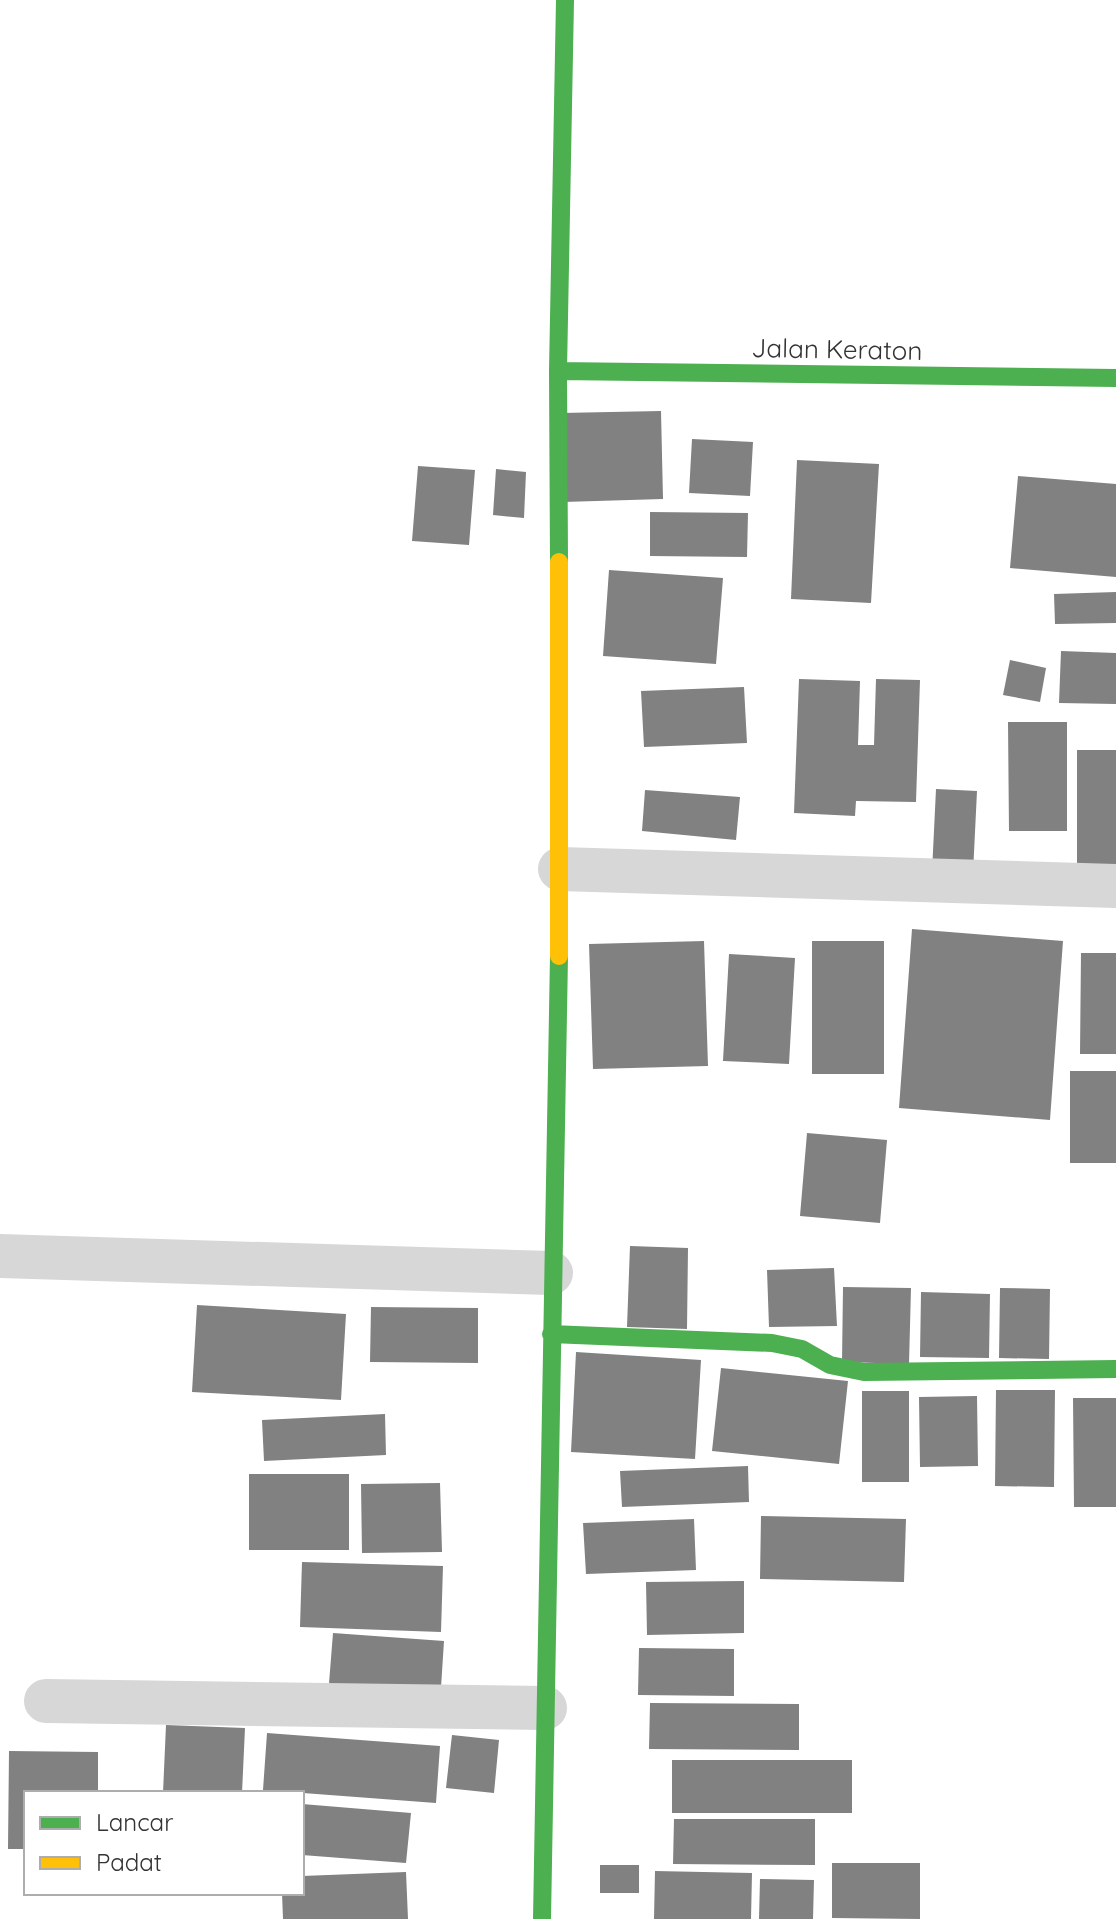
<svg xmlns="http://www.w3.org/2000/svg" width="1116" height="1919" font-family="Quicksand,sans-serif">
  <rect width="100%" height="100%" fill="#fff"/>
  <path fill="#818181" d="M 661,411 L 663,499 L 563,502 L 561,413 Z
    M 692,439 L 753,442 L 750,496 L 689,493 Z
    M 797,460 L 879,464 L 871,603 L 791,599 Z
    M 418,466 L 475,470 L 469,545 L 412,541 Z
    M 496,469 L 526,472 L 524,518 L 493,515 Z
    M 1018,476 L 1116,484 L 1116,577 L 1010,568 Z
    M 650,512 L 748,513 L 747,557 L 650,556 Z
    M 609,570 L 723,578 L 716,664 L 603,656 Z
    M 1116,592 L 1116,623 L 1055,624 L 1054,594 Z
    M 1061,651 L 1116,653 L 1116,704 L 1059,703 Z
    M 1010,660 L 1046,668 L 1040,702 L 1003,695 Z
    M 799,679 L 860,681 L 858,745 L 874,745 L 876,679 L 920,680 L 916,802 L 856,801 L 855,816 L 794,813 Z
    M 744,687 L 747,743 L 644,747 L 641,691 Z
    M 1008,722 L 1067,722 L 1067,831 L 1009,831 Z
    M 1077,750 L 1116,750 L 1116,865 L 1077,864 Z
    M 936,789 L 977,791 L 973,873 L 932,872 Z
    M 645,790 L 740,797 L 736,840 L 642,831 Z
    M 912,929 L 1063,941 L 1050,1120 L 899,1108 Z
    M 704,941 L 708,1066 L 593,1069 L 589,944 Z
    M 812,941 L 884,941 L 884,1074 L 812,1074 Z
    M 1081,953 L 1116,953 L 1116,1054 L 1080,1054 Z
    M 729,954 L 795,958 L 789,1064 L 723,1061 Z
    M 1070,1071 L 1116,1071 L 1116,1163 L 1070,1163 Z
    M 807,1133 L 887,1140 L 880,1223 L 800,1216 Z
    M 630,1246 L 688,1248 L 687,1329 L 627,1327 Z
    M 834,1268 L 837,1326 L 769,1327 L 767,1270 Z
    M 843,1287 L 911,1288 L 909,1364 L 842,1362 Z
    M 1000,1288 L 1050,1289 L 1049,1359 L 999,1358 Z
    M 921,1292 L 990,1294 L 989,1358 L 920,1357 Z
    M 197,1305 L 346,1314 L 341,1400 L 192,1392 Z
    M 371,1307 L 478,1308 L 478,1363 L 370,1362 Z
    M 576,1352 L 701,1360 L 695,1459 L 571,1452 Z
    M 721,1368 L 848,1381 L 839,1464 L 712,1451 Z
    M 996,1390 L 1055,1390 L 1054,1487 L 995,1486 Z
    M 862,1391 L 909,1391 L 909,1482 L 862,1482 Z
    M 977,1396 L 978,1466 L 920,1467 L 919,1397 Z
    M 1073,1398 L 1116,1398 L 1116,1507 L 1074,1507 Z
    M 385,1414 L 386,1455 L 264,1461 L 262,1420 Z
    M 748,1466 L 749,1502 L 622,1507 L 620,1471 Z
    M 249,1474 L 349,1474 L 349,1550 L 249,1550 Z
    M 440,1483 L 442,1552 L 362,1553 L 361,1484 Z
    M 761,1516 L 906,1519 L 904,1582 L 760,1579 Z
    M 694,1519 L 696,1570 L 586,1574 L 583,1523 Z
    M 302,1562 L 443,1566 L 441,1632 L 300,1627 Z
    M 744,1581 L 744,1633 L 647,1635 L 646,1582 Z
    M 333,1633 L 444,1641 L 440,1703 L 328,1696 Z
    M 639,1648 L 734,1649 L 734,1696 L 638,1695 Z
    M 650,1703 L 799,1704 L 799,1750 L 649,1749 Z
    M 166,1725 L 245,1728 L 242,1793 L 163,1793 Z
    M 267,1733 L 440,1746 L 436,1803 L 263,1790 Z
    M 452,1735 L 499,1740 L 494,1793 L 446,1788 Z
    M 9,1751 L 98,1752 L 98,1793 L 26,1793 L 26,1849 L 8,1849 Z
    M 672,1760 L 852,1760 L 852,1813 L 672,1813 Z
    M 302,1804 L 411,1813 L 406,1863 L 302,1855 Z
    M 674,1819 L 815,1819 L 815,1865 L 673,1864 Z
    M 832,1863 L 920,1863 L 920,1919 L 832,1918 Z
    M 600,1865 L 639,1865 L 639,1893 L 600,1893 Z
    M 655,1871 L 752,1873 L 751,1919 L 654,1919 Z
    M 406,1872 L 408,1919 L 283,1919 L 282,1893 L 302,1893 L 302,1876 Z
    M 760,1879 L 814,1880 L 813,1919 L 759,1919 Z"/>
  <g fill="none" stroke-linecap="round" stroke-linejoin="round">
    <path stroke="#d7d7d7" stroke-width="44" d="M 560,869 L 1116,886
      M 0,1256 L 551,1273
      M 46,1701 L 545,1708"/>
    <path stroke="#4caf50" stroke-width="18" d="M 558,371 L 1116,378
      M 559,562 L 558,371 L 565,0
      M 551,1334 L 772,1343 L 802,1349 L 830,1365 L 864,1372 L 1116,1369
      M 542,1919 L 559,956"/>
    <path stroke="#ffc107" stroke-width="18" d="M 559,956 L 559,562"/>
  </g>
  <g text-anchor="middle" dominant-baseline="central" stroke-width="8" stroke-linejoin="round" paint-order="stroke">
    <g font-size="26" fill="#333" stroke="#fff">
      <text transform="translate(837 349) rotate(1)">Jalan Keraton</text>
    </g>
  </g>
  <rect x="24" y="1791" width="280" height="104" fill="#ffffff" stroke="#adadad" stroke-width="2"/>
  <rect x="40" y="1817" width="40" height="12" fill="#4caf50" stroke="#adadad" stroke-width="2"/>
  <text x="96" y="1831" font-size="24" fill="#333333">Lancar</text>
  <rect x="40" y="1857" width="40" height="12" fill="#ffc107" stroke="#adadad" stroke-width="2"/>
  <text x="96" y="1871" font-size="24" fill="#333333">Padat</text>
</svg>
